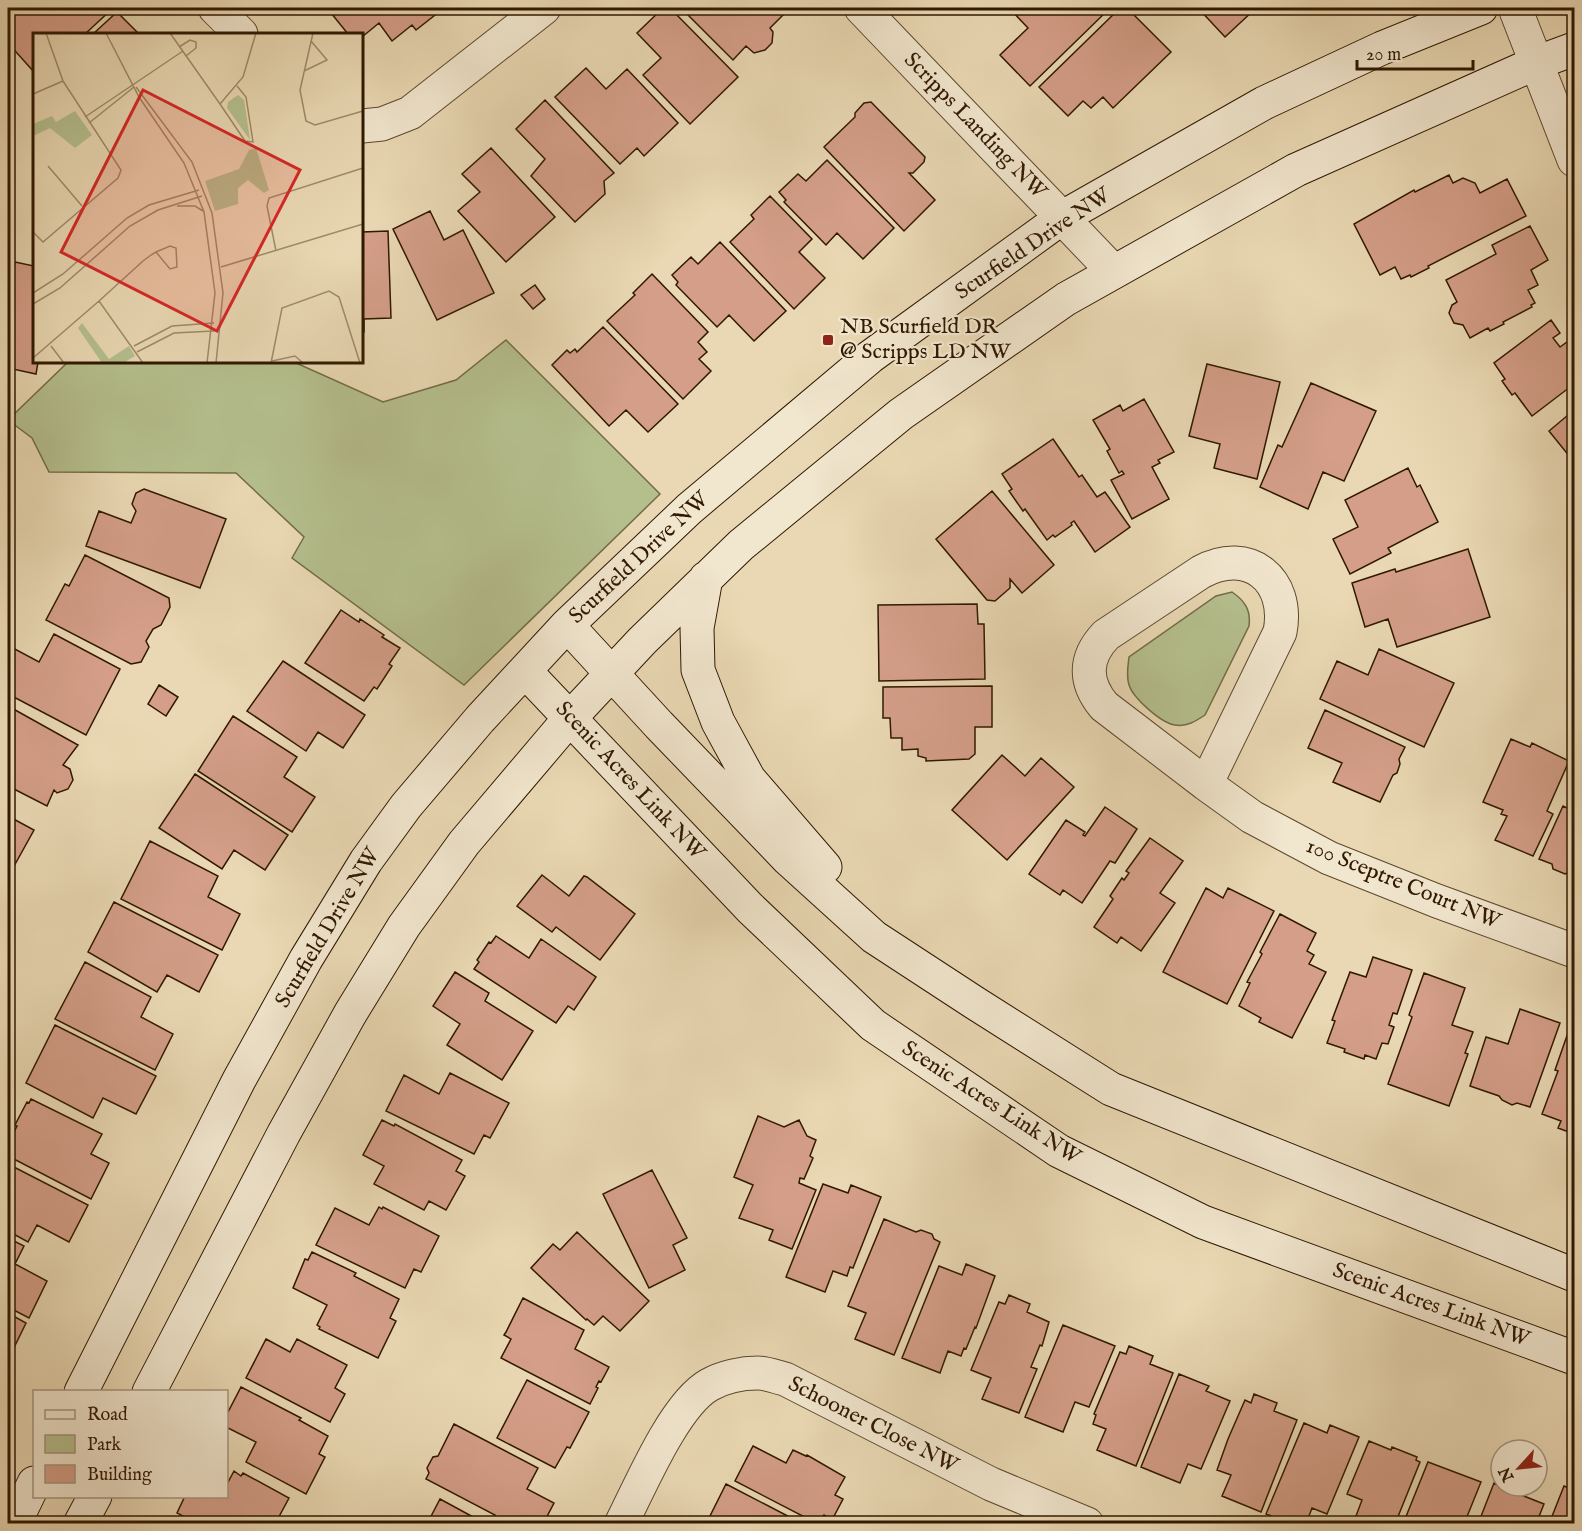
<svg xmlns="http://www.w3.org/2000/svg" width="1582" height="1531" font-family="'IM FELL English',serif">
  <rect width="100%" height="100%" fill="#e9d8b3"/>
  <filter id="stains"><feTurbulence type="fractalNoise" baseFrequency=".00333" numOctaves="4"/><feColorMatrix values="0 0 0 0 .2 0 0 0 0 .09 0 0 0 0 .02 0 0 0 .5 -.17"/></filter>
  <radialGradient id="worn" r=".72"><stop offset=".6" stop-color="#630" stop-opacity="0"/><stop offset="1" stop-color="#630" stop-opacity=".3"/></radialGradient>
  <path fill="#b5bf8e" stroke="#726c47" stroke-width="1.5" d="M 506,340 L 660,494 L 464,685 L 292,558 L 304,537 L 236,473 L 49,472 L 32,438 L 8,420 L 68,362 L 294,362 L 383,402 L 456,380 Z
    M 1232,592 C 1245,601 1251,610 1249,626 L 1205,715 C 1196,721 1187,727 1175,725 C 1161,723 1133,698 1129,685 C 1126,676 1128,666 1129,657 L 1216,596 Z"/>
  <path fill="#d49e88" stroke="#301800" stroke-width="1.5" d="M 10,8 L 113,8 L 85,34 L 34,34 L 34,72 L 8,43 L 8,10 Z
    M 327,8 L 444,8 L 416,30 L 412,25 L 392,41 L 379,23 L 362,37 L 362,34 L 348,34 Z
    M 663,8 L 670,8 L 738,77 L 690,124 L 643,75 L 661,58 L 637,33 Z
    M 681,8 L 776,8 L 783,15 L 770,28 L 773,32 L 772,43 L 765,50 L 754,53 L 746,46 L 733,60 Z
    M 1013,8 L 1108,8 L 1109,9 L 1030,86 L 1000,55 L 1028,28 L 1011,10 Z
    M 1120,8 L 1127,8 L 1171,52 L 1113,108 L 1103,97 L 1091,108 L 1083,101 L 1068,116 L 1039,87 Z
    M 1198,8 L 1254,8 L 1255,9 L 1225,37 Z
    M 117,12 L 139,34 L 93,34 Z
    M 586,68 L 606,89 L 627,69 L 678,123 L 644,156 L 637,148 L 620,164 L 555,97 Z
    M 545,100 L 614,173 L 604,181 L 605,194 L 575,222 L 531,176 L 545,159 L 516,129 Z
    M 871,102 L 925,157 L 924,162 L 913,173 L 909,173 L 935,200 L 904,231 L 824,147 L 855,117 L 855,113 L 864,103 Z
    M 491,148 L 555,217 L 506,262 L 458,211 L 480,192 L 462,174 Z
    M 827,160 L 894,228 L 863,259 L 837,233 L 826,245 L 784,202 L 786,200 L 779,192 L 798,174 L 806,181 Z
    M 1449,175 L 1453,183 L 1463,178 L 1475,183 L 1480,193 L 1507,179 L 1526,216 L 1428,266 L 1429,268 L 1411,277 L 1410,275 L 1401,279 L 1395,267 L 1380,275 L 1354,224 L 1414,190 L 1415,192 Z
    M 770,196 L 812,239 L 799,252 L 825,278 L 794,309 L 730,242 L 754,219 L 751,215 Z
    M 430,211 L 444,240 L 463,230 L 494,293 L 437,320 L 393,229 Z
    M 1530,226 L 1548,260 L 1531,270 L 1538,285 L 1528,290 L 1535,303 L 1531,305 L 1532,307 L 1503,322 L 1504,324 L 1490,331 L 1488,328 L 1470,338 L 1463,325 L 1454,323 L 1449,313 L 1452,305 L 1457,302 L 1446,280 L 1496,254 L 1492,245 Z
    M 388,231 L 391,318 L 364,319 L 364,332 L 362,332 L 362,232 Z
    M 720,242 L 786,311 L 754,341 L 729,315 L 717,327 L 676,285 L 678,282 L 672,275 L 691,257 L 698,264 Z
    M 15,262 L 34,266 L 34,362 L 38,362 L 36,374 L 8,368 L 8,298 Z
    M 652,274 L 708,332 L 698,342 L 707,352 L 699,359 L 711,371 L 683,399 L 607,321 L 635,295 L 633,293 Z
    M 535,285 L 545,299 L 533,309 L 521,295 Z
    M 1551,320 L 1560,333 L 1553,338 L 1560,347 L 1574,337 L 1574,384 L 1532,416 L 1515,393 L 1512,395 L 1502,381 L 1505,379 L 1494,363 Z
    M 603,327 L 678,404 L 648,432 L 626,410 L 609,426 L 552,365 L 567,350 L 570,353 L 575,349 L 577,352 Z
    M 1207,364 L 1280,382 L 1257,479 L 1214,468 L 1220,444 L 1189,436 Z
    M 1311,383 L 1376,411 L 1344,481 L 1323,472 L 1308,509 L 1260,487 L 1278,445 L 1282,447 Z
    M 1144,399 L 1174,452 L 1158,460 L 1160,463 L 1152,467 L 1169,499 L 1132,519 L 1111,480 L 1124,474 L 1122,471 L 1119,473 L 1107,451 L 1110,449 L 1093,420 L 1120,405 L 1123,411 Z
    M 1574,410 L 1574,462 L 1549,431 Z
    M 1053,439 L 1079,477 L 1082,475 L 1097,497 L 1105,492 L 1130,527 L 1095,552 L 1074,521 L 1071,523 L 1072,525 L 1055,537 L 1053,535 L 1047,540 L 1025,509 L 1023,511 L 1009,491 L 1012,489 L 1002,474 Z
    M 1408,468 L 1417,487 L 1420,485 L 1438,522 L 1388,548 L 1391,553 L 1350,574 L 1333,539 L 1358,527 L 1345,500 Z
    M 144,489 L 226,519 L 200,588 L 86,546 L 99,511 L 131,523 L 136,511 L 132,504 L 136,493 Z
    M 992,491 L 1054,565 L 1022,593 L 1010,579 L 1010,588 L 995,601 L 987,600 L 936,539 Z
    M 1468,549 L 1490,617 L 1397,647 L 1388,619 L 1365,627 L 1352,583 L 1395,569 L 1396,572 Z
    M 85,555 L 169,598 L 170,607 L 161,625 L 153,629 L 146,641 L 149,647 L 141,662 L 131,664 L 46,620 L 65,584 L 69,586 Z
    M 977,604 L 978,624 L 984,624 L 985,679 L 879,681 L 878,605 Z
    M 341,610 L 359,622 L 360,619 L 384,635 L 382,637 L 400,648 L 389,664 L 392,666 L 377,689 L 374,687 L 364,701 L 305,663 Z
    M 54,634 L 120,669 L 86,735 L 8,694 L 8,658 L 13,648 L 39,662 Z
    M 1379,649 L 1454,683 L 1424,747 L 1320,699 L 1337,661 L 1368,675 Z
    M 283,661 L 365,715 L 343,748 L 318,732 L 306,751 L 247,711 Z
    M 159,685 L 178,697 L 166,716 L 148,704 Z
    M 992,686 L 992,727 L 975,727 L 975,754 L 969,759 L 926,761 L 926,758 L 918,756 L 918,749 L 902,750 L 902,738 L 891,738 L 890,718 L 883,718 L 883,687 Z
    M 8,706 L 78,745 L 63,765 L 70,769 L 73,780 L 68,789 L 57,793 L 54,790 L 47,806 L 8,786 Z
    M 1325,710 L 1405,747 L 1399,759 L 1400,764 L 1397,773 L 1393,775 L 1380,802 L 1333,782 L 1342,763 L 1308,748 Z
    M 233,716 L 297,757 L 284,777 L 315,797 L 292,832 L 198,771 Z
    M 1511,739 L 1530,747 L 1532,743 L 1569,761 L 1547,811 L 1553,814 L 1533,856 L 1495,840 L 1507,816 L 1501,814 L 1503,810 L 1483,802 Z
    M 1002,755 L 1025,776 L 1041,758 L 1074,787 L 1007,860 L 952,810 Z
    M 195,774 L 288,835 L 265,870 L 234,850 L 222,869 L 159,828 Z
    M 1574,798 L 1574,875 L 1570,872 L 1565,874 L 1553,869 L 1552,864 L 1539,859 L 1563,806 L 1569,809 Z
    M 1105,807 L 1137,829 L 1115,863 L 1110,861 L 1082,903 L 1063,890 L 1060,895 L 1029,874 L 1066,820 L 1085,832 L 1083,835 L 1085,836 Z
    M 8,816 L 34,830 L 8,877 Z
    M 1150,838 L 1183,861 L 1160,893 L 1175,903 L 1141,951 L 1121,937 L 1117,943 L 1094,927 L 1113,899 L 1110,896 L 1122,878 L 1124,880 L 1129,873 L 1126,871 Z
    M 150,841 L 218,876 L 208,897 L 240,914 L 222,950 L 121,899 Z
    M 542,875 L 569,896 L 584,876 L 587,877 L 635,914 L 600,960 L 556,927 L 552,932 L 517,906 Z
    M 1206,888 L 1223,898 L 1228,888 L 1274,911 L 1227,1004 L 1163,972 Z
    M 114,902 L 218,955 L 199,992 L 167,975 L 157,992 L 88,952 Z
    M 1280,914 L 1316,933 L 1307,951 L 1314,955 L 1309,964 L 1326,972 L 1292,1038 L 1259,1022 L 1261,1018 L 1239,1006 L 1250,983 L 1247,982 L 1262,954 L 1260,952 Z
    M 496,936 L 529,958 L 541,939 L 596,977 L 574,1010 L 568,1006 L 556,1023 L 474,969 L 479,962 L 477,960 L 489,942 L 491,943 Z
    M 1373,957 L 1412,970 L 1397,1014 L 1393,1013 L 1389,1025 L 1394,1027 L 1388,1044 L 1382,1043 L 1376,1059 L 1365,1055 L 1364,1059 L 1344,1052 L 1345,1049 L 1327,1043 L 1335,1021 L 1332,1020 L 1350,972 L 1366,977 Z
    M 85,962 L 151,997 L 141,1017 L 173,1034 L 155,1070 L 55,1019 Z
    M 455,972 L 489,993 L 485,1001 L 533,1031 L 502,1080 L 447,1045 L 460,1024 L 433,1006 Z
    M 1424,973 L 1465,988 L 1452,1025 L 1473,1032 L 1465,1053 L 1468,1054 L 1449,1106 L 1388,1084 L 1412,1017 L 1409,1015 Z
    M 1520,1009 L 1560,1023 L 1530,1107 L 1517,1103 L 1512,1105 L 1502,1100 L 1499,1096 L 1470,1086 L 1486,1037 L 1508,1044 Z
    M 55,1025 L 156,1076 L 136,1114 L 103,1098 L 93,1118 L 26,1083 Z
    M 1570,1027 L 1574,1029 L 1574,1134 L 1558,1128 L 1561,1121 L 1542,1114 L 1558,1071 L 1555,1070 Z
    M 450,1073 L 509,1103 L 490,1138 L 484,1135 L 474,1154 L 386,1111 L 404,1075 L 439,1094 Z
    M 31,1099 L 102,1134 L 91,1154 L 109,1163 L 91,1199 L 8,1156 L 8,1144 L 17,1126 L 15,1125 L 27,1102 L 29,1103 Z
    M 758,1116 L 784,1127 L 799,1120 L 807,1136 L 816,1140 L 810,1156 L 813,1158 L 804,1179 L 800,1178 L 799,1183 L 816,1190 L 792,1249 L 769,1240 L 773,1230 L 739,1218 L 753,1185 L 734,1177 Z
    M 382,1120 L 394,1126 L 395,1124 L 462,1160 L 456,1171 L 465,1176 L 446,1210 L 429,1201 L 424,1210 L 374,1184 L 384,1166 L 363,1155 Z
    M 8,1164 L 88,1205 L 69,1242 L 37,1225 L 28,1242 L 8,1231 Z
    M 652,1170 L 687,1238 L 673,1245 L 685,1270 L 649,1288 L 603,1194 Z
    M 823,1184 L 848,1193 L 851,1185 L 881,1197 L 853,1268 L 850,1267 L 847,1276 L 833,1271 L 825,1292 L 786,1277 Z
    M 379,1207 L 382,1209 L 383,1207 L 439,1236 L 421,1272 L 414,1269 L 405,1288 L 316,1245 L 335,1208 L 369,1225 Z
    M 884,1219 L 916,1232 L 921,1230 L 932,1234 L 934,1239 L 940,1242 L 894,1355 L 855,1339 L 866,1313 L 848,1306 Z
    M 577,1232 L 649,1301 L 620,1331 L 603,1316 L 594,1325 L 587,1319 L 586,1320 L 531,1268 L 553,1244 L 560,1250 Z
    M 8,1238 L 24,1246 L 15,1264 L 47,1281 L 29,1318 L 8,1307 Z
    M 312,1252 L 356,1273 L 354,1276 L 399,1299 L 390,1318 L 396,1321 L 378,1358 L 319,1329 L 320,1327 L 317,1325 L 327,1305 L 293,1288 L 305,1259 L 308,1260 Z
    M 966,1264 L 995,1276 L 976,1328 L 975,1327 L 966,1349 L 964,1348 L 961,1356 L 948,1351 L 940,1373 L 902,1358 L 939,1266 L 962,1275 Z
    M 1009,1295 L 1030,1304 L 1027,1312 L 1049,1322 L 1042,1346 L 1040,1345 L 1031,1367 L 1037,1369 L 1019,1413 L 982,1399 L 991,1378 L 971,1370 L 999,1302 L 1005,1304 Z
    M 523,1298 L 584,1330 L 575,1349 L 609,1367 L 601,1382 L 599,1381 L 596,1387 L 598,1388 L 590,1404 L 501,1358 L 511,1339 L 504,1335 L 506,1332 Z
    M 8,1313 L 26,1323 L 8,1360 Z
    M 1063,1325 L 1115,1346 L 1089,1407 L 1075,1402 L 1063,1432 L 1025,1417 Z
    M 266,1339 L 290,1352 L 297,1339 L 347,1365 L 335,1388 L 345,1394 L 330,1422 L 246,1378 Z
    M 1129,1346 L 1153,1356 L 1150,1364 L 1173,1373 L 1136,1466 L 1097,1450 L 1106,1429 L 1093,1424 L 1096,1415 L 1094,1414 L 1120,1352 L 1126,1354 Z
    M 1179,1374 L 1209,1386 L 1206,1391 L 1230,1401 L 1201,1469 L 1188,1464 L 1180,1483 L 1141,1467 Z
    M 527,1380 L 589,1412 L 570,1448 L 567,1447 L 555,1468 L 497,1438 Z
    M 241,1387 L 301,1418 L 299,1420 L 328,1436 L 319,1454 L 325,1457 L 306,1494 L 246,1462 L 256,1442 L 226,1427 L 226,1416 Z
    M 1254,1394 L 1277,1403 L 1274,1411 L 1297,1420 L 1261,1512 L 1222,1496 L 1231,1475 L 1217,1470 L 1228,1439 L 1245,1400 L 1251,1403 Z
    M 1304,1423 L 1327,1433 L 1330,1425 L 1359,1437 L 1327,1514 L 1312,1508 L 1306,1524 L 1294,1524 L 1266,1514 Z
    M 454,1424 L 538,1468 L 527,1489 L 554,1503 L 543,1524 L 497,1524 L 492,1521 L 495,1515 L 426,1479 L 429,1473 L 427,1468 L 433,1457 L 438,1456 Z
    M 1369,1441 L 1391,1450 L 1392,1447 L 1417,1457 L 1416,1460 L 1420,1462 L 1395,1524 L 1353,1524 L 1362,1500 L 1347,1494 Z
    M 753,1446 L 786,1463 L 793,1450 L 806,1456 L 807,1455 L 845,1477 L 835,1495 L 843,1499 L 832,1520 L 824,1515 L 818,1524 L 735,1481 Z
    M 1428,1462 L 1481,1482 L 1464,1524 L 1403,1524 Z
    M 234,1471 L 241,1476 L 243,1473 L 289,1498 L 275,1524 L 198,1524 L 177,1513 L 185,1496 L 226,1496 L 226,1486 Z
    M 1501,1481 L 1501,1486 L 1524,1486 L 1521,1495 L 1544,1504 L 1536,1524 L 1478,1524 L 1494,1483 L 1499,1486 Z
    M 726,1484 L 803,1524 L 715,1524 L 708,1520 Z
    M 1564,1486 L 1571,1489 L 1574,1487 L 1574,1524 L 1549,1524 Z
    M 440,1499 L 486,1524 L 417,1524 L 420,1518 L 428,1522 Z
    M 172,1518 L 183,1524 L 170,1524 Z"/>
  <g fill="none" stroke-linecap="round" stroke-linejoin="round">
    <defs>
      <path id="street" d="M 215,8 L 241,34
        M 861,8 L 1113,271
        M 1515,8 L 1574,160
        M 362,126 L 382,124 L 410,113 L 544,8
        M 1206,784 L 1280,632 C 1290,580 1249,546 1201,572 L 1106,635 C 1084,658 1084,682 1104,706 L 1206,784 L 1252,817 L 1329,858 L 1437,901 L 1574,951
        M 621,1524 C 640,1487 674,1405 709,1385 C 723,1377 742,1373 758,1373 C 767,1373 776,1377 785,1379 L 991,1484 L 1087,1524"/>
      <path id="secondary" d="M 706,578 L 697,628 L 698,670 L 718,722 L 749,779 L 825,867
        M 567,625 L 659,725 L 788,859 L 874,937 L 975,1003 L 1111,1089 L 1574,1275
        M 525,671 L 750,908 L 873,1025 L 1059,1151 L 1203,1222 L 1574,1358
        M 81,1392 L 239,1080 L 306,959 L 366,861 L 406,806 L 480,719 L 567,625 L 689,509 L 870,357 L 1063,217 L 1264,103 L 1382,48 L 1481,8
        M 149,1392 L 284,1133 L 350,1014 L 404,926 L 464,843 L 570,718 L 642,641 L 741,545 L 901,414 L 1066,299 L 1296,170 L 1536,63 L 1574,49
        M 17,1524 L 19,1514 L 34,1483
        M 80,1524 L 95,1496"/>
    </defs>
    <use href="#street" stroke="#5e482d" stroke-width="35"/>
    <use href="#secondary" stroke="#301800" stroke-width="35"/>
    <use href="#street" stroke="#f1e6ce" stroke-width="33"/>
    <use href="#secondary" stroke="#f1e6ce" stroke-width="33"/>
  </g>
  <rect fill="#8f2418" stroke="#f1e6ce" stroke-width="2" x="822" y="334" width="12" height="12" rx="3"/>
  <g text-anchor="middle" dominant-baseline="central" stroke-width="4.5" stroke-linejoin="round" paint-order="stroke">
    <g font-size="22" fill="#301800" stroke="#f1e6ce">
      <text transform="translate(975 126) rotate(46)">Scripps Landing NW</text>
      <text transform="translate(1033 244) rotate(-34)">Scurfield Drive NW</text>
      <text transform="translate(639 558) rotate(-43)">Scurfield Drive NW</text>
      <text transform="translate(630 781) rotate(47)">Scenic Acres Link NW</text>
      <text transform="translate(1403 884) rotate(22)">100 Sceptre Court NW</text>
      <text transform="translate(328 928) rotate(-59)">Scurfield Drive NW</text>
      <text transform="translate(991 1103) rotate(33)">Scenic Acres Link NW</text>
      <text transform="translate(1431 1305) rotate(20)">Scenic Acres Link NW</text>
      <text transform="translate(873 1425) rotate(27)">Schooner Close NW</text>
    </g>
    <g font-size="22" fill="#301800" stroke="#f1e6ce" text-anchor="start">
      <text x="840" y="327">NB Scurfield DR<tspan x="840" dy="25">@ Scripps LD NW</tspan></text>
    </g>
  </g>
  <g transform="translate(33 33)">
    <rect width="330" height="330" fill="#e9d8b3"/>
    <path d="M 205,62 L 211,67 L 217,107 L 194,75 L 195,69 ZM 42,78 L 59,102 L 42,115 L 17,95 L 0,103 L 0,91 L 19,83 L 23,89 ZM 223,115 L 236,157 L 231,160 L 215,147 L 205,155 L 205,171 L 182,178 L 172,148 L 206,136 L 216,117 ZM 49,290 L 76,326 L 96,313 L 102,323 L 90,330 L 69,330 L 45,295 Z" fill="#b5bf8e"/>
    <path fill="none" stroke="#9f8b6b" stroke-width="1.5" d="M 13,0 L 30,48M 73,0 L 106,64 L 151,130 L 171,179 L 182,260 L 174,330M 137,0 L 187,71 L 210,44 L 223,0M 280,0 L 267,57 L 273,88 L 282,92 L 330,78M 146,14 L 157,7 L 163,9 L 163,15 L 153,23M 271,38 L 294,27 L 278,8M 103,54 L 159,129 L 179,180 L 190,260 L 183,330M 0,61 L 30,48 L 88,137 L 85,145 L 10,209 L 0,199M 187,71 L 212,108 L 220,109 L 213,64 L 204,53M 52,84 L 150,18M 56,90 L 101,54M 15,133 L 49,173M 144,173 L 162,173 L 170,178M 243,218 L 234,173 L 236,165 L 330,135M 188,234 L 330,191M 0,260 L 30,241 L 94,185 L 116,172 L 166,157M 66,268 L 110,228 L 118,222 L 123,219 L 137,213 L 143,215 L 144,234 L 137,236 L 123,219M 0,271 L 27,255 L 97,193 L 125,177 L 169,163M 18,313 L 31,330M 101,313 L 139,293 L 181,290M 104,319 L 141,300 L 181,298M 0,325 L 66,268 L 110,330M 239,328 L 262,323 L 270,330M 238,330 L 249,275 L 296,258 L 306,264 L 327,330"/>
    <path fill="#d62828" fill-opacity="0.15" stroke="#d62828" stroke-width="3" d="M 110,57 L 267,137 L 184,298 L 28,219 Z"/>
    <rect width="330" height="330" fill="none" stroke="#301800" stroke-width="3"/>
  </g>
  <rect width="1582" height="1531" fill="none" stroke="#e9d8b3" stroke-width="30"/>
  <rect x="9" y="9" width="1564" height="1513" fill="none" stroke="#301800" stroke-width="3"/>
  <rect x="15" y="15" width="1552" height="1501" fill="none" stroke="#301800" stroke-width="1.5"/>
  <rect x="33" y="1390" width="195" height="108" fill="#f1e6ce" stroke="#a4947c" stroke-width="1.5"/>
  <rect x="45" y="1410" width="30" height="9" fill="#f1e6ce" stroke="#a4947c" stroke-width="1.5"/>
  <text x="87" y="1420" font-size="18" fill="#301800">Road</text>
  <rect x="45" y="1435" width="30" height="18" fill="#b5bf8e" stroke="#a4947c" stroke-width="1.5"/>
  <text x="87" y="1450" font-size="18" fill="#301800">Park</text>
  <rect x="45" y="1465" width="30" height="18" fill="#d49e88" stroke="#a4947c" stroke-width="1.5"/>
  <text x="87" y="1480" font-size="18" fill="#301800">Building</text>
  <g transform="translate(1519 1468) rotate(243)"><circle r="28" fill="#f1e6ce" stroke="#a4947c" stroke-width="1.5"/>
  <path d="M0-4.5L10 22L0 15L-10 22Z" fill="#8f2418"/>
  <text y="-9" font-size="16" font-weight="bold" text-anchor="middle" fill="#301800">N</text>
  </g>
  <path d="M1357 60v9h116v-9" fill="none" stroke="#301800" stroke-width="3"/>
  <text x="1366" y="60" font-size="18" fill="#301800" stroke="#f1e6ce" stroke-width="4.5" paint-order="stroke">20 m</text>
  <rect width="100%" height="100%" filter="url(#stains)"/>
  <rect width="100%" height="100%" fill="url(#worn)"/>
</svg>
